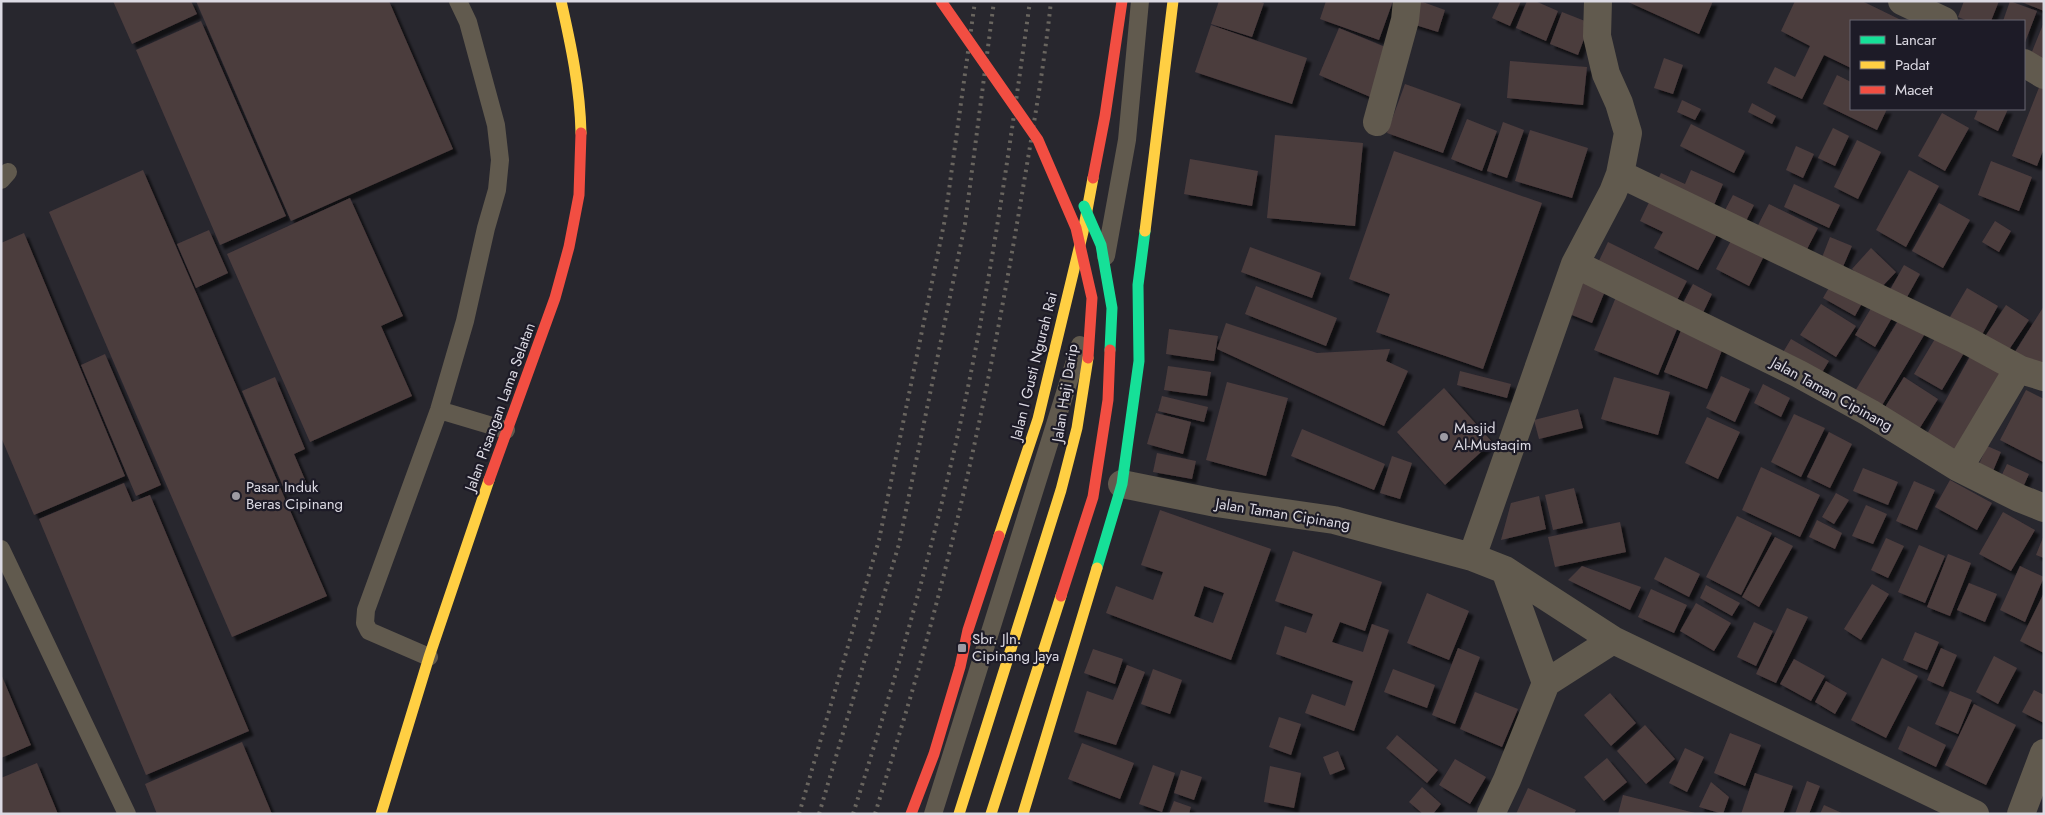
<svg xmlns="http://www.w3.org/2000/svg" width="2045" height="815" font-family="Jost,sans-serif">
  <defs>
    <filter id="shadow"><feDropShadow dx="4.5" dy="4.5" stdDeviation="1" flood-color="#0009"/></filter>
  </defs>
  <rect width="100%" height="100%" fill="#28272e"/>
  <path fill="#4c3c3e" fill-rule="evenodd" filter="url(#shadow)" d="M 113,1 L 191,1 L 197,14 L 132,44 Z
    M 196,1 L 389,1 L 453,149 L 291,221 Z
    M 1219,1 L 1258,1 L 1264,3 L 1252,37 L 1211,24 Z
    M 1326,1 L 1393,1 L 1379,40 L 1320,19 Z
    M 1420,1 L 1445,10 L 1438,32 L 1409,23 Z
    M 1500,1 L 1521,1 L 1510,26 L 1492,18 Z
    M 1527,1 L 1535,1 L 1558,11 L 1546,41 L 1516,28 Z
    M 1626,1 L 1713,1 L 1699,34 Z
    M 1795,1 L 1862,1 L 1903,21 L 1851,21 L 1851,68 L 1824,55 L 1802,99 L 1767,83 L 1775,67 L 1795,77 L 1810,46 L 1781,31 Z
    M 1964,1 L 1999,1 L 1991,21 L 1968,21 L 1958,17 Z
    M 2010,1 L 2037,11 L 2024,45 L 2024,21 L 2003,21 Z
    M 2019,1 L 2044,1 L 2044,11 Z
    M 1562,12 L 1590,23 L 1578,55 L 1550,44 Z
    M 201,21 L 286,216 L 220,245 L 136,50 Z
    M 2044,22 L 2044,65 L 2029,59 Z
    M 1211,25 L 1307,58 L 1292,104 L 1195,72 Z
    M 1339,28 L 1395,51 L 1375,99 L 1319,75 Z
    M 1664,58 L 1683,65 L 1673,94 L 1654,88 Z
    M 1510,61 L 1587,67 L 1583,105 L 1507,98 Z
    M 1837,75 L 1851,82 L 1851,109 L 1887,109 L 1877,130 L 1823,104 Z
    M 1405,84 L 1461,104 L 1443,153 L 1387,133 Z
    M 2040,85 L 2044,86 L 2044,148 L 2037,166 L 2012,156 Z
    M 1682,100 L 1701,109 L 1695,120 L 1677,112 Z
    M 1752,103 L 1776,116 L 1772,124 L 1748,112 Z
    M 1978,109 L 2008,109 L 1998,131 L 1974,119 Z
    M 1942,113 L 1969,128 L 1945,171 L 1918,156 Z
    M 1467,119 L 1497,131 L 1482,171 L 1451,159 Z
    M 1503,122 L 1524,130 L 1507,178 L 1487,171 Z
    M 1691,124 L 1745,151 L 1734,173 L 1680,146 Z
    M 1833,128 L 1849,136 L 1835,166 L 1818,158 Z
    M 1530,130 L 1588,148 L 1572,198 L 1515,181 Z
    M 1275,135 L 1363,143 L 1355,226 L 1267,218 Z
    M 1857,140 L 1881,152 L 1858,199 L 1834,187 Z
    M 1796,146 L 1814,154 L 1803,178 L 1786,170 Z
    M 1394,151 L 1542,203 L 1483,369 L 1376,332 L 1390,294 L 1349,279 Z
    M 1190,159 L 1258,171 L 1252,206 L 1184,194 Z
    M 1991,161 L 2032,177 L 2019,211 L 1978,195 Z
    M 143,170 L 327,596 L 232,637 L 49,212 Z
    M 1691,170 L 1723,184 L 1711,212 L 1655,186 L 1661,173 L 1685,184 Z
    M 1909,170 L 1939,186 L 1906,247 L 1876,230 Z
    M 1794,184 L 1840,205 L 1829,228 L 1784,207 Z
    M 1653,194 L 1721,227 L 1698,270 L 1654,248 L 1663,232 L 1640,221 Z
    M 1733,195 L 1754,205 L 1744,225 L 1723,214 Z
    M 350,198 L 403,316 L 381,326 L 412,396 L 310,442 L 227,254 Z
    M 1939,203 L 1970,220 L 1943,268 L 1912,251 Z
    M 1769,204 L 1818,228 L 1805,253 L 1756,229 Z
    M 1995,221 L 2011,231 L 1999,252 L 1982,242 Z
    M 209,230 L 228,273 L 196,288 L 177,244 Z
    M 24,233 L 125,476 L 34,515 L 1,437 L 1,243 Z
    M 1734,235 L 1766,252 L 1749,286 L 1716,269 Z
    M 1830,237 L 1852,246 L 1842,269 L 1821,260 Z
    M 1608,242 L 1687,281 L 1673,308 L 1595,269 Z
    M 1250,247 L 1321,273 L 1312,298 L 1241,272 Z
    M 1871,248 L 1896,272 L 1876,293 L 1852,269 Z
    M 1904,265 L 1920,274 L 1902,306 L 1886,297 Z
    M 1834,279 L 1866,296 L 1855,316 L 1823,298 Z
    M 1579,281 L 1605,291 L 1592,323 L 1567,313 Z
    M 1693,284 L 1712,294 L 1699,321 L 1679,311 Z
    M 1256,286 L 1337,318 L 1326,346 L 1245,314 Z
    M 1967,288 L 1998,306 L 1979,340 L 1947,322 Z
    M 1616,297 L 1680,322 L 1658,375 L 1594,350 Z
    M 1876,300 L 1896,311 L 1875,347 L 1855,335 Z
    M 1821,304 L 1856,326 L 1836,357 L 1800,335 Z
    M 2006,305 L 2029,320 L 2002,360 L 1980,344 Z
    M 2044,306 L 2044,370 L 2015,352 Z
    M 1904,311 L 1929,327 L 1878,412 L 1852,396 Z
    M 1226,323 L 1317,353 L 1390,349 L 1386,361 L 1408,371 L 1384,426 L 1217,349 Z
    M 1682,328 L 1724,345 L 1707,389 L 1664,372 Z
    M 1169,329 L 1218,336 L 1214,361 L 1166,354 Z
    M 1939,332 L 1967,348 L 1942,390 L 1914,374 Z
    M 1791,339 L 1829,361 L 1817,381 L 1779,359 Z
    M 1973,351 L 2009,371 L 1963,454 L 1927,434 Z
    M 105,354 L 161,485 L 136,496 L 81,365 Z
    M 1168,366 L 1211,372 L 1207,396 L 1164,390 Z
    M 1460,371 L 1511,384 L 1507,398 L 1457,385 Z
    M 1721,376 L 1750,389 L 1735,422 L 1706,408 Z
    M 275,377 L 305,449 L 294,454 L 306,482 L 285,491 L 242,391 Z
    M 1614,377 L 1670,392 L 1658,435 L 1601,419 Z
    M 1904,377 L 1938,399 L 1916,434 L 1882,412 Z
    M 1227,382 L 1288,398 L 1266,476 L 1206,460 Z
    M 1763,384 L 1790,398 L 1781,417 L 1754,403 Z
    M 1444,388 L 1492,442 L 1445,485 L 1397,432 Z
    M 2026,390 L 2044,399 L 2043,462 L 2000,440 Z
    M 1162,396 L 1208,407 L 1204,422 L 1158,411 Z
    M 1578,409 L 1583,428 L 1539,439 L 1534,420 Z
    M 1156,413 L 1191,422 L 1183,454 L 1147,444 Z
    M 1794,414 L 1825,428 L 1801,477 L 1771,462 Z
    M 1707,417 L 1740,432 L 1718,479 L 1685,463 Z
    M 1302,429 L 1385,464 L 1374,490 L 1291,456 Z
    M 1829,432 L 1852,444 L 1830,488 L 1807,477 Z
    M 1987,446 L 2001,452 L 1990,478 L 1976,471 Z
    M 1157,453 L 1196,461 L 1192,479 L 1153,472 Z
    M 1392,456 L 1412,463 L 1400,499 L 1380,493 Z
    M 2007,464 L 2029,474 L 2020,494 L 1998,483 Z
    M 1761,467 L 1820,495 L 1800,537 L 1742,510 Z
    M 1863,468 L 1898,482 L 1888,505 L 1853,491 Z
    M 1950,480 L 1992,503 L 1977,530 L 1935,507 Z
    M 1914,481 L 1935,490 L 1917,530 L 1896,521 Z
    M 124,483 L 132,502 L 150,495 L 249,731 L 146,775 L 39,519 Z
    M 1574,488 L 1583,523 L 1553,530 L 1545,495 Z
    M 1836,493 L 1849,500 L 1834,524 L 1822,517 Z
    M 1539,496 L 1546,529 L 1501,540 L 1511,503 Z
    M 1866,505 L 1887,514 L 1873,544 L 1852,536 Z
    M 1160,510 L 1271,549 L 1231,660 L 1106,613 L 1116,586 L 1153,600 L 1163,572 L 1141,565 ZM 1204,586 L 1224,593 L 1213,623 L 1194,616 Z
    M 2003,512 L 2035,530 L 2011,571 L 1979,554 Z
    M 1737,516 L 1772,533 L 1741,595 L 1706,577 Z
    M 1817,520 L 1842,533 L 1835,549 L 1809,537 Z
    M 1620,522 L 1626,552 L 1555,567 L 1548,537 Z
    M 2044,535 L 2044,558 L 2036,555 Z
    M 1775,537 L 1793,546 L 1759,607 L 1742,597 Z
    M 1886,538 L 1904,546 L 1888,578 L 1871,570 Z
    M 1919,545 L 1945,556 L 1925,603 L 1898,592 Z
    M 1293,551 L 1382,582 L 1365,631 L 1340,622 L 1332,642 L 1363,652 L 1372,624 L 1389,630 L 1354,731 L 1305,713 L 1312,694 L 1345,706 L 1353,681 L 1276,654 L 1285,626 L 1306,633 L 1313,614 L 1275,601 Z
    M 1948,554 L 1971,563 L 1950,616 L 1927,607 Z
    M 1665,557 L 1700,574 L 1689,597 L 1654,579 Z
    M 1582,566 L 1641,587 L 1630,610 L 1568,580 Z
    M 2020,566 L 2044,577 L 2025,622 L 2000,610 Z
    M 1969,583 L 1997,594 L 1985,622 L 1957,610 Z
    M 1872,584 L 1889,594 L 1861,640 L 1844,629 Z
    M 1706,585 L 1740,603 L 1732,616 L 1700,598 Z
    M 1651,589 L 1687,605 L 1674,633 L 1638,617 Z
    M 1427,593 L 1469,611 L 1449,660 L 1407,643 Z
    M 2044,593 L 2044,653 L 2020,641 Z
    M 1696,603 L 1731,623 L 1714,651 L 1680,631 Z
    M 1787,608 L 1808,617 L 1776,683 L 1756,674 Z
    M 1754,622 L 1773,631 L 1756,666 L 1737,657 Z
    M 1915,632 L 1939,642 L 1927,670 L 1903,660 Z
    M 1458,648 L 1480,657 L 1455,724 L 1432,715 Z
    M 1941,648 L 1957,655 L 1943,687 L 1927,680 Z
    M 1093,649 L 1123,659 L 1115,684 L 1084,673 Z
    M 1994,656 L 2017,668 L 1998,704 L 1976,692 Z
    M 1882,658 L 1918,676 L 1886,738 L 1851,720 Z
    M 1794,659 L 1825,676 L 1811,701 L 1780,684 Z
    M 1127,665 L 1145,672 L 1116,745 L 1074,732 L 1087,691 L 1113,700 Z
    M 1153,669 L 1182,680 L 1170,714 L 1141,704 Z
    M 1393,669 L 1435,685 L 1427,708 L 1384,692 Z
    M 1,674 L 31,745 L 1,758 Z
    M 1826,681 L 1847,693 L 1835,714 L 1815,702 Z
    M 2034,690 L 2044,695 L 2044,723 L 2022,712 Z
    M 1950,691 L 1972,700 L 1958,734 L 1935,724 Z
    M 1475,692 L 1518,709 L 1502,747 L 1460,729 Z
    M 1610,693 L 1636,723 L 1611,746 L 1584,715 Z
    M 1974,704 L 2016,725 L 1986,785 L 1945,765 Z
    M 1279,717 L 1301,724 L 1291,755 L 1269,747 Z
    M 1645,725 L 1675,759 L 1646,784 L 1617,751 Z
    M 1908,726 L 1946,745 L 1936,767 L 1898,749 Z
    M 1730,733 L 1761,745 L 1745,786 L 1714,773 Z
    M 1397,735 L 1438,770 L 1427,783 L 1386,748 Z
    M 242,742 L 272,814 L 157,814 L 145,784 Z
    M 1082,743 L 1134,763 L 1120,799 L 1068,779 Z
    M 1685,748 L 1704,757 L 1687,792 L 1669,783 Z
    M 1338,751 L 1345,769 L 1330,775 L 1323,757 Z
    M 1607,758 L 1627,782 L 1604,801 L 1584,777 Z
    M 1455,759 L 1486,777 L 1470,804 L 1439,785 Z
    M 37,763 L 58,814 L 1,814 L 1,778 Z
    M 1153,765 L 1175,773 L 1162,812 L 1139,804 Z
    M 1270,766 L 1301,773 L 1294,808 L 1264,802 Z
    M 1181,770 L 1202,777 L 1194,800 L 1174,793 Z
    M 1755,773 L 1793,786 L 1783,814 L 1741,814 Z
    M 1807,781 L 1820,786 L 1809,814 L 1795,814 Z
    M 1711,782 L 1729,797 L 1723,814 L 1699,807 Z
    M 1422,787 L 1441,804 L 1433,814 L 1423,814 L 1409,802 Z
    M 1528,788 L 1576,810 L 1574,814 L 1516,814 Z
    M 1623,795 L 1695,813 L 1695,814 L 1618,814 Z
    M 1174,801 L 1191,807 L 1189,814 L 1169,814 Z
    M 1824,805 L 1844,814 L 1820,814 Z"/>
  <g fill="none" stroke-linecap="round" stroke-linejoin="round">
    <path stroke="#615a4e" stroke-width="18" d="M 1,180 L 8,172
      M 1106,256 L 1127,140 L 1140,1
      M 439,410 L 506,430
      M 1,549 L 127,814
      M 429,657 L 369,631 L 365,623 L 366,610 L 439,410 L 465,321 L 486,228 L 497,190 L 500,160 L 496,125 L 468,22 L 458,1
      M 933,814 L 1080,345"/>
    <path stroke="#615a4e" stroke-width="28" d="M 1902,1 L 1944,21
      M 2024,63 L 2044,75
      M 1377,122 L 1405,20 L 1407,1
      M 1620,174 L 1966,340 L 2021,370
      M 1575,264 L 1799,374 L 1870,413 L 1959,468 L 2019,498 L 2044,508
      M 1959,468 L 2015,374 L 2021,370 L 2044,377
      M 1122,484 L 1216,503 L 1334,520 L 1472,557 L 1505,570 L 1613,640 L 1975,814
      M 1472,557 L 1575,264 L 1613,192 L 1620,174 L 1628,133 L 1619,103 L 1606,74 L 1597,36 L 1598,1
      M 1505,570 L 1546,683
      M 1491,814 L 1507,780 L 1546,683 L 1613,640
      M 2021,814 L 2044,753"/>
    <path stroke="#16e098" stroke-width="11" d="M 1097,568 L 1122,484 L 1139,361 L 1138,285 L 1145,231"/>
    <path stroke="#ffcf43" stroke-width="11" d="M 561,1 C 571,45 580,88 581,133
      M 1145,231 L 1173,1
      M 999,536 L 1038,419 L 1083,232 L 1093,178
      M 381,814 L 429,657 L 489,480
      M 1023,814 L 1097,568"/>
    <path stroke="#f24e42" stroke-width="11" d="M 1093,178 L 1105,116 L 1122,1
      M 489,480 L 555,298 L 569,247 L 579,195 L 581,133
      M 911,814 L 934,754 L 960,667 L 968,630 L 999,536"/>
    <path stroke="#69655f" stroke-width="4" stroke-dasharray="2.5 5" stroke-linecap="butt" d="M 799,814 L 879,540 L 945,219 L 975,1
      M 819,814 L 899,544 L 965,224 L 994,1
      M 853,814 C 906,646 954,476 984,303 C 1002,203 1016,102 1030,1
      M 875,814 C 889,768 903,723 916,678 C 961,521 994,361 1021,200 C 1032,134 1044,68 1051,1"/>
    <path stroke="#16e098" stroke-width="11" d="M 1084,206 L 1101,245 L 1112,308 L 1110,350"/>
    <path stroke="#ffcf43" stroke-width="11" d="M 959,814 L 1061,490 L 1077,428 L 1088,358
      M 991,814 L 1061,596"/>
    <path stroke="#f24e42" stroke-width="11" d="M 941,1 L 1038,140 L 1076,228 L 1092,298 L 1088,358
      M 1061,596 L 1093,497 L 1108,400 L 1110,350"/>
  </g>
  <g fill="#9d9ba4" stroke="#1d1b27" stroke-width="2">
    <circle cx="1444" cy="437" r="5"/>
    <circle cx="236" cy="496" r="5"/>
    <rect x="957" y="643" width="10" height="10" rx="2.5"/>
  </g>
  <g text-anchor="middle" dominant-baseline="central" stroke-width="4.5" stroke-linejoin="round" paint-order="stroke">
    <g font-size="15" fill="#dcdae3" stroke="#1d1b27">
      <text transform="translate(1034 366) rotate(-76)">Jalan I Gusti Ngurah Rai</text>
      <text transform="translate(1065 393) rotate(-81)">Jalan Haji Darip</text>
      <text transform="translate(1832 394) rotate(29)">Jalan Taman Cipinang</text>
      <text transform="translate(500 407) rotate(-70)">Jalan Pisangan Lama Selatan</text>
      <text transform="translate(1283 514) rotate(9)">Jalan Taman Cipinang</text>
    </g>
    <g font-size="15" fill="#dcdae3" stroke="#1d1b27" text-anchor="start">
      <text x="1454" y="428">Masjid<tspan x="1454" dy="17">Al-Mustaqim</tspan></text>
      <text x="246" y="487">Pasar Induk<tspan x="246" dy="17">Beras Cipinang</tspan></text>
      <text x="972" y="639">Sbr. Jln.<tspan x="972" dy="17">Cipinang Jaya</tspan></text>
    </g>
  </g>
  <rect width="2045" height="815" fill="none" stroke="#dcdae3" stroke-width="5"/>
  <rect x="1850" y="20" width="175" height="90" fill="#1d1b27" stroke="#696772"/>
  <rect x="1860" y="36" width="25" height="8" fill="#16e098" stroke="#696772"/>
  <text x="1895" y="45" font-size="15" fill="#dcdae3">Lancar</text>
  <rect x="1860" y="61" width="25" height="8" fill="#ffcf43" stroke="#696772"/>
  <text x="1895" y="70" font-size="15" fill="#dcdae3">Padat</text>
  <rect x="1860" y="86" width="25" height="8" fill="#f24e42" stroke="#696772"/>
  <text x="1895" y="95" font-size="15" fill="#dcdae3">Macet</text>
</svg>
